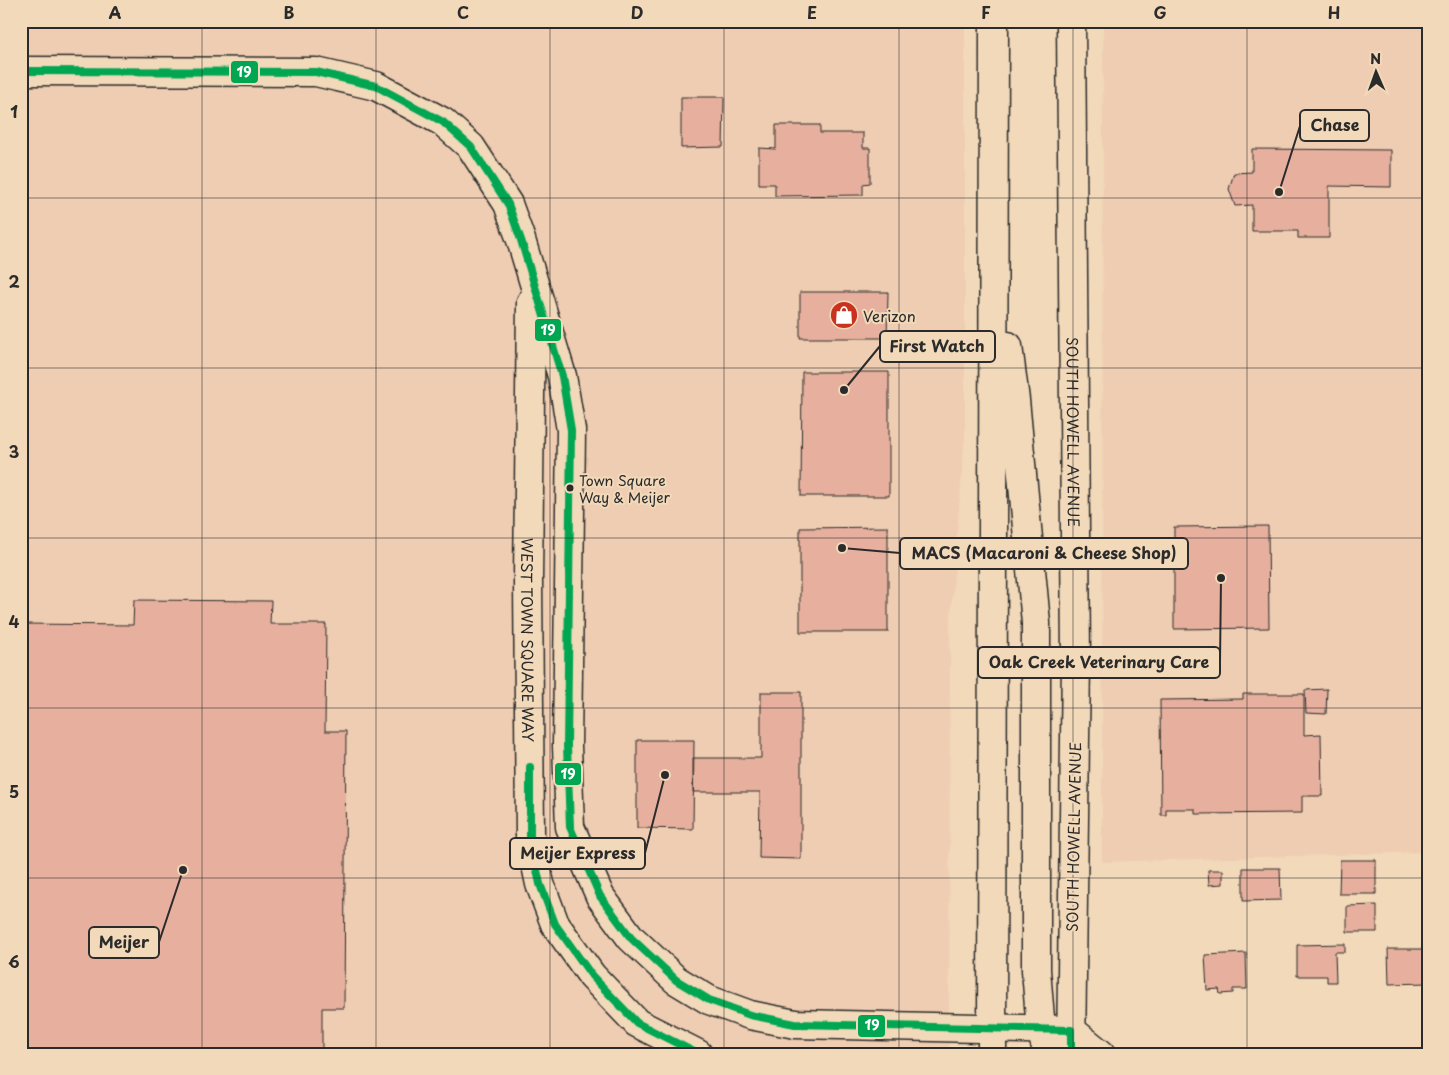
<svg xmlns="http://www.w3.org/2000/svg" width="1449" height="1075" font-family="'Playpen Sans',sans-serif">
  <rect width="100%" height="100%" fill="#f2d9ba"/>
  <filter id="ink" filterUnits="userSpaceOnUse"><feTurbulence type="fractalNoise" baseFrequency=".02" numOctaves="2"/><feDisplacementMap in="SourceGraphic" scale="10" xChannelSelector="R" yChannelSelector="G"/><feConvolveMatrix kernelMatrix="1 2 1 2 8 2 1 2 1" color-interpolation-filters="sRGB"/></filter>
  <g filter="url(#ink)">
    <path fill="#efcdb2" d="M 21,21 L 965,21 L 965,433 L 950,626 L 949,1054 L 21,1054 Z
      M 1103,21 L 1428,21 L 1428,852 L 1102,862 Z"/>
    <path fill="#e7b09e" stroke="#2b2b2b" d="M 681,97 L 724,97 L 723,147 L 681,148 Z
      M 776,125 L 820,125 L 820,133 L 863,133 L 863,148 L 870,148 L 870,183 L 863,184 L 863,195 L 775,196 L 775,184 L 759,184 L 759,148 L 776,149 Z
      M 1252,149 L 1391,150 L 1391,187 L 1329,186 L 1329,238 L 1298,238 L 1298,231 L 1252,231 L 1252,205 L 1235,206 L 1229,189 L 1234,173 L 1252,172 Z
      M 800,292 L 888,292 L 887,338 L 800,338 Z
      M 802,372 L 889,372 L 889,496 L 801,496 Z
      M 1268,526 L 1269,628 L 1174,629 L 1174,527 Z
      M 888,527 L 888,632 L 800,632 L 800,528 Z
      M 134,600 L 271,601 L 270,624 L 326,624 L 325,731 L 346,731 L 344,1008 L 322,1008 L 322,1054 L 21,1054 L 21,624 L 133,625 Z
      M 1327,689 L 1326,714 L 1306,713 L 1305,690 Z
      M 761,692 L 801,692 L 801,859 L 759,858 L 760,792 L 693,792 L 693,758 L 761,758 Z
      M 1243,694 L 1304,694 L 1304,735 L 1321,734 L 1322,796 L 1302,796 L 1302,813 L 1195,814 L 1195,809 L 1166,809 L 1166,815 L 1161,815 L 1160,700 L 1243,699 Z
      M 637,740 L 694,740 L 693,829 L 637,828 Z
      M 1340,860 L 1376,860 L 1376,894 L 1339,894 Z
      M 1243,868 L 1280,868 L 1281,900 L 1243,901 Z
      M 1208,870 L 1223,870 L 1223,884 L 1209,885 Z
      M 1377,905 L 1377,932 L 1347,932 L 1347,906 Z
      M 1345,944 L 1345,952 L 1335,952 L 1336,982 L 1327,982 L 1327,976 L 1297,976 L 1297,945 Z
      M 1388,949 L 1428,949 L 1428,983 L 1389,984 Z
      M 1246,953 L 1247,989 L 1233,989 L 1233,993 L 1220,994 L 1219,989 L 1207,990 L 1205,955 Z"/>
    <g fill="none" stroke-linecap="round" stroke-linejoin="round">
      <defs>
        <g id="minor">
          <path d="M 21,71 L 316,72 L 376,86 L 443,122 L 471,147 L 508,204 L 521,240 L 562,376 L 571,430 L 567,746 L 570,827 L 600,896 L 631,938 L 676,980 L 709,1000 L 750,1015 L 795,1024 L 1071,1030 L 1101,1054"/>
          <path id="s1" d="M 531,302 L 528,580 L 530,837 L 540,884 L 555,924 L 592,976 L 637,1023 L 698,1054"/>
        </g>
        <g id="major">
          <path id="s2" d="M 1071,21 L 1076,660 L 1071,1054"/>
          <path d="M 1008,346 L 1015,400 L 1036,623 L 1036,970 L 1041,1030 L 1048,1054"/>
          <path d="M 992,1054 L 994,21"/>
        </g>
      </defs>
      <use href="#minor" stroke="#2b2b2b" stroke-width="31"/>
      <use href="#major" stroke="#2b2b2b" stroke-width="31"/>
      <use href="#minor" stroke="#f2d9ba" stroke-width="28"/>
      <use href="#major" stroke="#f2d9ba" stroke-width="28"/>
      <defs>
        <path id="bus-1" d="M 21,71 L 316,72 L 376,86 L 443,122 L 471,147 L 508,204 L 521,240 L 562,376 L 571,430 L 567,746 L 570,827 L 600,896 L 631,938 L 676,980 L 709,1000 L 750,1015 L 795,1024 L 1071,1030 L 1071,1054
          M 530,767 L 530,837 L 540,884 L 555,924 L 592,976 L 637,1023 L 698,1054"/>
      </defs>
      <use href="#bus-1" stroke="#f2d9ba" stroke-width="11"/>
      <use href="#bus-1" stroke="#00a651" stroke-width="8"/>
    </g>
  </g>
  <path fill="none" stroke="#2b2b2b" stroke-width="1" stroke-opacity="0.55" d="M 202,21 L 202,1054M 376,21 L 376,1054M 550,21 L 550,1054M 724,21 L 724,1054M 899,21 L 899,1054M 1073,21 L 1073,1054M 1247,21 L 1247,1054M 21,198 L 1428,198M 21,368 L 1428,368M 21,538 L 1428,538M 21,708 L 1428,708M 21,878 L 1428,878"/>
  <defs>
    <symbol id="shop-disc" viewBox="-11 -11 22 22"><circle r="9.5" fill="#c8321e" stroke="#f2d9ba"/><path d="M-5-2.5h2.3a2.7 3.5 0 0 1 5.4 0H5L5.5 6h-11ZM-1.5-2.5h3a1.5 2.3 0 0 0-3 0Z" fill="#fff"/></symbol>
  </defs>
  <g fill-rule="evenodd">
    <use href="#shop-disc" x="828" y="299" width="32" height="32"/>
  </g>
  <circle fill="#2b2b2b" stroke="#f2d9ba" stroke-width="2" cx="570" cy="488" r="4.5"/>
  <g text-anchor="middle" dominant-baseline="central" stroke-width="4" stroke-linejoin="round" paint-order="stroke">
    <g font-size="14" fill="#2b2b2b" stroke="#f2d9ba" text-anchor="start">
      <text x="579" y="480">Town Square<tspan x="579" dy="17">Way &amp; Meijer</tspan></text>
    </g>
    <g font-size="15" fill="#2b2b2b" stroke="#f2d9ba" text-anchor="start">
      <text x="863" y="315">Verizon</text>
    </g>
    <g font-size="15" fill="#2b2b2b" stroke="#f2d9ba">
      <text stroke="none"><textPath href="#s2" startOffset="411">SOUTH HOWELL AVENUE</textPath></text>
      <text stroke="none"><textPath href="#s1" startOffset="338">WEST TOWN SQUARE WAY</textPath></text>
      <text transform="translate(1073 837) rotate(-89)">SOUTH HOWELL AVENUE</text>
    </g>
  </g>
  <path fill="none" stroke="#2b2b2b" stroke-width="2" d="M1279 192L1300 126M844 390L880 346M842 548L900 553M1221 578L1220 662M665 775L645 853M183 870L159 942"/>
  <g fill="#2b2b2b" stroke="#f2d9ba" stroke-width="2">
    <circle cx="1279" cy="192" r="5"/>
    <circle cx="844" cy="390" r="5"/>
    <circle cx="842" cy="548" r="5"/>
    <circle cx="1221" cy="578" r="5"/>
    <circle cx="665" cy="775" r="5"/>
    <circle cx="183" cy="870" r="5"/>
  </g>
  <g fill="#f2d9ba" stroke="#2b2b2b" stroke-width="2">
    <rect x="1300" y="110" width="69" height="31" rx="5"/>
    <rect x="880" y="331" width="115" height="31" rx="5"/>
    <rect x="900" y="538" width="288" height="31" rx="5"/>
    <rect x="978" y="647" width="242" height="31" rx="5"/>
    <rect x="510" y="838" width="135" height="31" rx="5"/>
    <rect x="89" y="927" width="70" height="31" rx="5"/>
  </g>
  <g font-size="16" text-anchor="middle" font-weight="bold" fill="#2b2b2b">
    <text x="1335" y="131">Chase</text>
    <text x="937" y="352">First Watch</text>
    <text x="1044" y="559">MACS (Macaroni &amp; Cheese Shop)</text>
    <text x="1099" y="668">Oak Creek Veterinary Care</text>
    <text x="578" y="859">Meijer Express</text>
    <text x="124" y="948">Meijer</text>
  </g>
  <g stroke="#f2d9ba" stroke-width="2">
    <rect x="230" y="60" width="29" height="24" rx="5" fill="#00a651"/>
    <rect x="534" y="318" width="28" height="24" rx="5" fill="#00a651"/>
    <rect x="554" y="762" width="28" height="24" rx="5" fill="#00a651"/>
    <rect x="857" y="1014" width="29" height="24" rx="5" fill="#00a651"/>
  </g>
  <g font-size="14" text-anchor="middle" font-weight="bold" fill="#fff">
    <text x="244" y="77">19</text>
    <text x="548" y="335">19</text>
    <text x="568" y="779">19</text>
    <text x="872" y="1030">19</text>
  </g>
  <rect width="1449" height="1075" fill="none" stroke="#f2d9ba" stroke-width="55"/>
  <g transform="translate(1376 72) rotate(358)" stroke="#f2d9ba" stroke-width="4" paint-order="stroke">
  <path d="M0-4L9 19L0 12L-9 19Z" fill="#2b2b2b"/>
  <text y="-8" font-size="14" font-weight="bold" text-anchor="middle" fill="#2b2b2b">N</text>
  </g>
  <rect x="28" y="28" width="1394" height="1020" fill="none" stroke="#2b2b2b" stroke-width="2"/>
  <g font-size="16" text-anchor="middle" font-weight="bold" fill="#2b2b2b">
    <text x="115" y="19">A</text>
    <text x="289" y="19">B</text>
    <text x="463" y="19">C</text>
    <text x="637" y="19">D</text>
    <text x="812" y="19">E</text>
    <text x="986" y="19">F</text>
    <text x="1160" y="19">G</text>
    <text x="1334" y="19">H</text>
    <text x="14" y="118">1</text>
    <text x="14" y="288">2</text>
    <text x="14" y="458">3</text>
    <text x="14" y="628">4</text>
    <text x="14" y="798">5</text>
    <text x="14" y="968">6</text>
  </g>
</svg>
